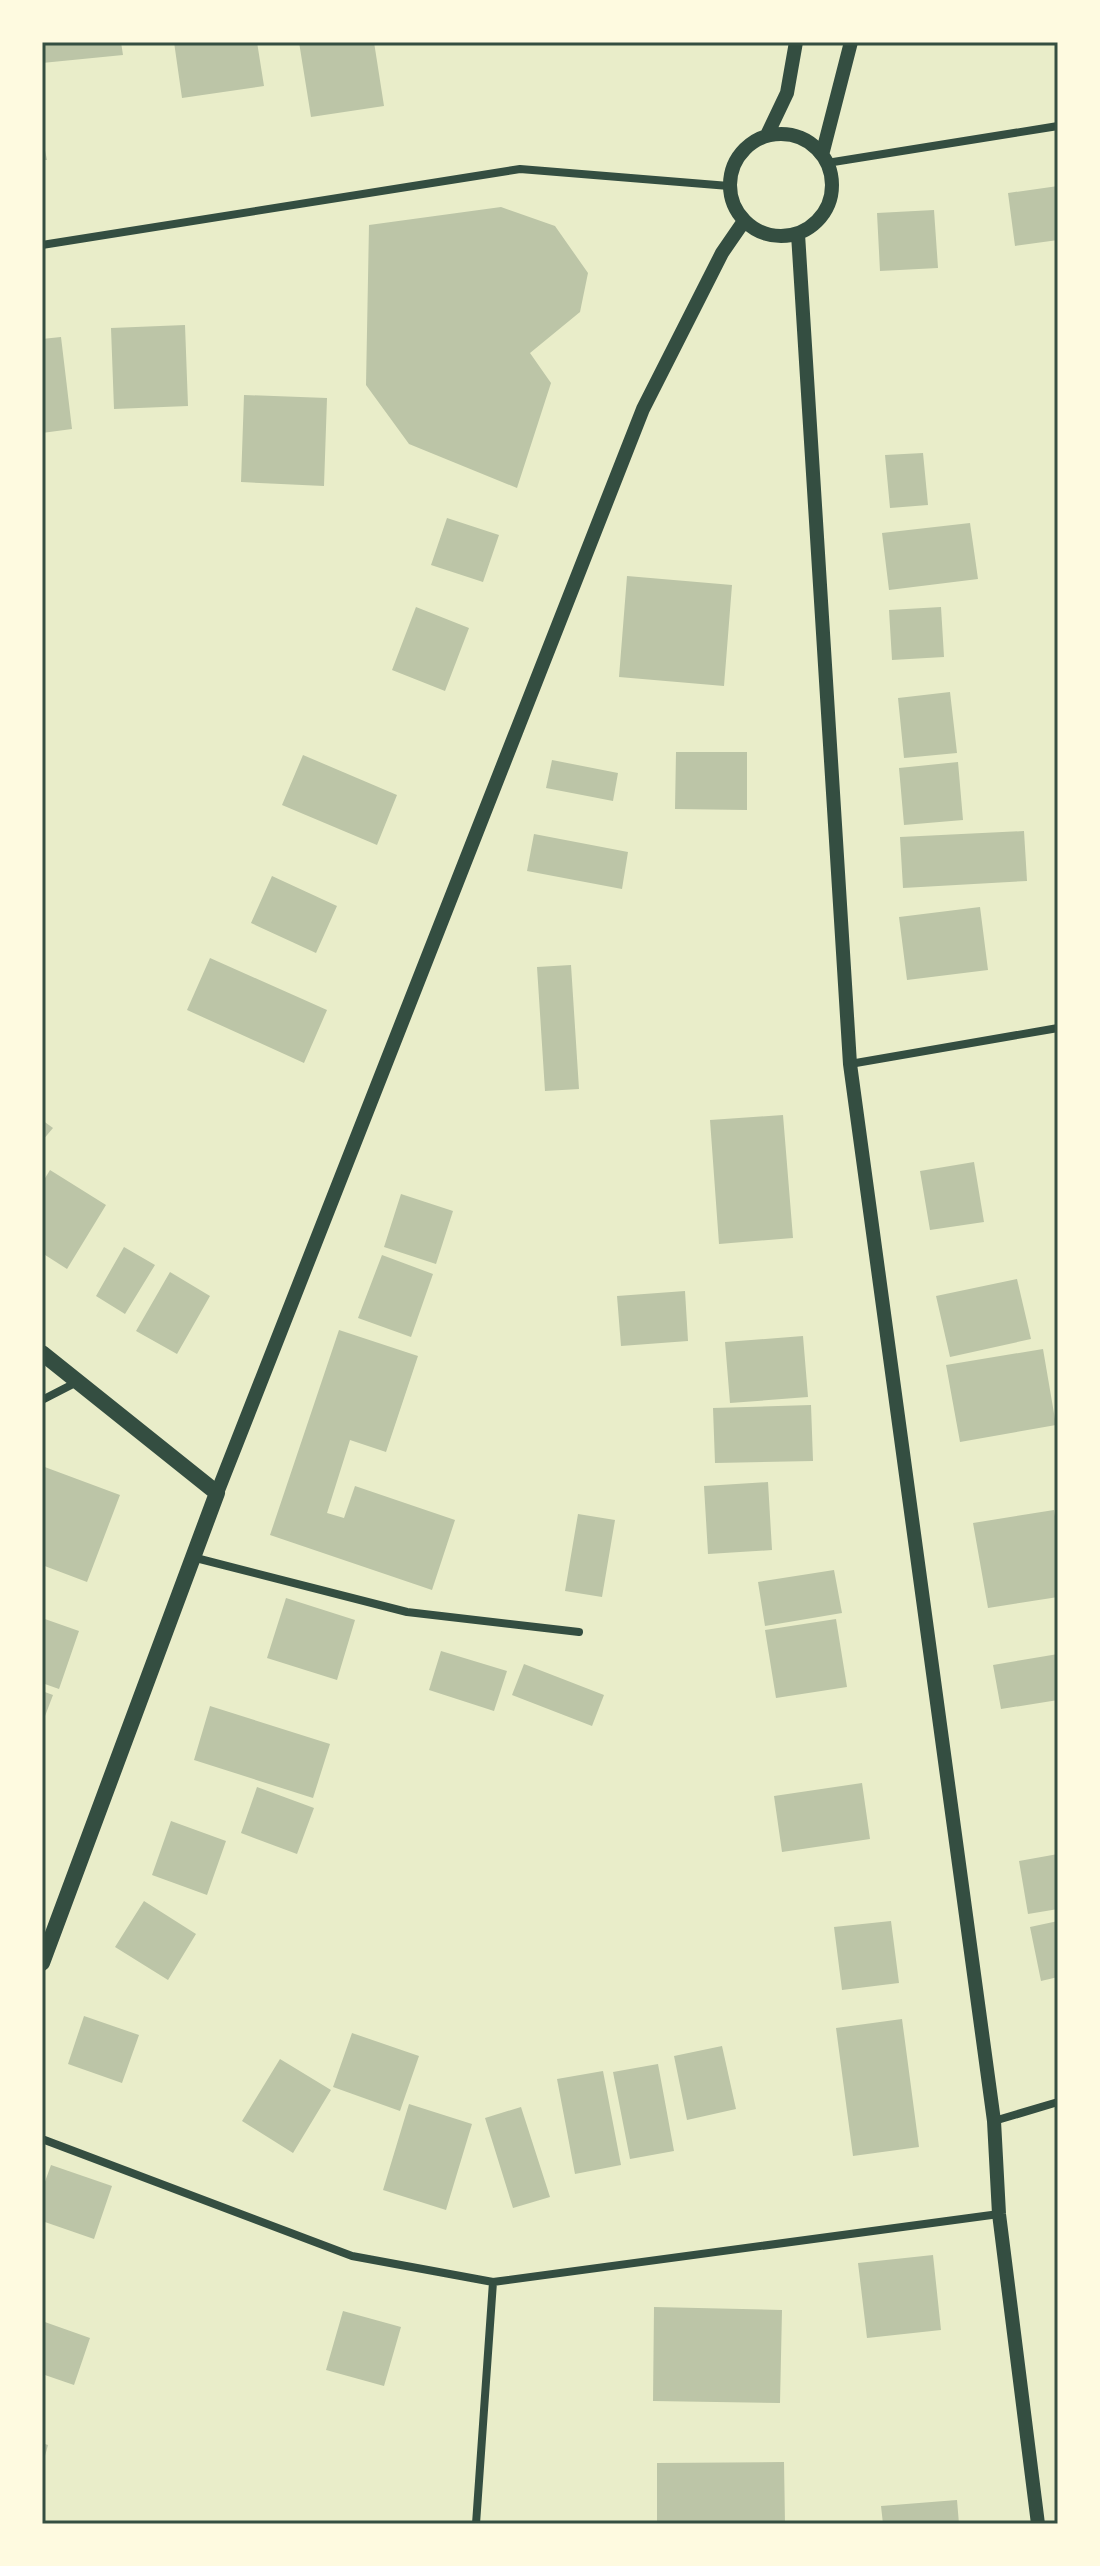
<svg xmlns="http://www.w3.org/2000/svg" width="1100" height="2566" font-family="Helvetica,sans-serif">
  <rect width="100%" height="100%" fill="#e9edc9"/>
  <path fill="#bcc5a7" d="M 42,42 L 121,42 L 123,55 L 42,63 Z
    M 174,42 L 257,42 L 264,86 L 182,98 Z
    M 299,42 L 374,42 L 384,106 L 311,117 Z
    M 42,136 L 47,160 L 42,160 Z
    M 1058,186 L 1058,240 L 1015,246 L 1008,193 Z
    M 501,207 L 555,226 L 588,273 L 580,312 L 530,353 L 551,383 L 517,488 L 409,444 L 366,385 L 369,225 Z
    M 934,210 L 938,268 L 880,271 L 877,213 Z
    M 185,325 L 188,406 L 114,409 L 111,328 Z
    M 61,337 L 72,429 L 42,433 L 42,339 Z
    M 244,395 L 327,398 L 324,486 L 241,482 Z
    M 923,453 L 928,505 L 890,508 L 885,455 Z
    M 447,518 L 499,535 L 483,582 L 431,565 Z
    M 970,523 L 978,579 L 889,590 L 882,533 Z
    M 627,576 L 732,585 L 724,686 L 619,677 Z
    M 416,607 L 469,628 L 445,691 L 392,670 Z
    M 941,607 L 944,657 L 892,660 L 889,610 Z
    M 950,692 L 957,753 L 904,758 L 898,698 Z
    M 676,752 L 747,752 L 747,810 L 675,809 Z
    M 303,755 L 397,795 L 377,845 L 282,805 Z
    M 552,760 L 618,773 L 613,801 L 546,788 Z
    M 958,762 L 963,820 L 904,825 L 899,768 Z
    M 1024,831 L 1027,881 L 903,888 L 900,837 Z
    M 534,834 L 628,852 L 622,889 L 527,871 Z
    M 272,876 L 337,906 L 316,953 L 251,923 Z
    M 980,907 L 988,970 L 907,980 L 899,917 Z
    M 210,958 L 327,1010 L 304,1063 L 187,1010 Z
    M 571,965 L 579,1089 L 545,1091 L 537,967 Z
    M 783,1115 L 793,1238 L 719,1244 L 710,1120 Z
    M 42,1120 L 53,1128 L 42,1141 Z
    M 974,1162 L 984,1222 L 930,1230 L 920,1171 Z
    M 50,1170 L 106,1205 L 67,1269 L 42,1253 L 42,1183 Z
    M 401,1194 L 453,1211 L 436,1264 L 384,1247 Z
    M 124,1247 L 155,1265 L 125,1314 L 96,1296 Z
    M 382,1255 L 433,1274 L 411,1337 L 358,1318 Z
    M 170,1272 L 210,1296 L 177,1354 L 136,1331 Z
    M 1017,1279 L 1031,1339 L 950,1357 L 936,1296 Z
    M 685,1291 L 688,1341 L 621,1346 L 617,1296 Z
    M 339,1330 L 418,1356 L 386,1452 L 350,1440 L 327,1513 L 344,1518 L 355,1486 L 455,1520 L 432,1590 L 270,1535 Z
    M 803,1336 L 808,1397 L 730,1403 L 725,1342 Z
    M 1043,1349 L 1056,1425 L 960,1442 L 946,1365 Z
    M 811,1405 L 813,1461 L 715,1463 L 713,1408 Z
    M 42,1466 L 120,1495 L 87,1582 L 42,1565 Z
    M 768,1482 L 772,1550 L 708,1554 L 704,1486 Z
    M 1054,1510 L 1058,1536 L 1058,1597 L 988,1608 L 973,1523 Z
    M 578,1514 L 615,1520 L 602,1597 L 565,1591 Z
    M 834,1570 L 842,1613 L 765,1626 L 758,1582 Z
    M 286,1598 L 355,1620 L 337,1680 L 267,1658 Z
    M 42,1618 L 79,1631 L 59,1689 L 42,1683 Z
    M 836,1619 L 847,1687 L 776,1698 L 765,1630 Z
    M 441,1651 L 507,1671 L 494,1711 L 429,1690 Z
    M 1058,1654 L 1058,1700 L 1001,1709 L 993,1665 Z
    M 524,1664 L 604,1695 L 592,1726 L 512,1695 Z
    M 42,1691 L 53,1695 L 42,1724 Z
    M 210,1706 L 330,1744 L 313,1798 L 194,1760 Z
    M 862,1783 L 870,1839 L 782,1852 L 774,1796 Z
    M 257,1787 L 314,1808 L 297,1854 L 241,1833 Z
    M 171,1821 L 226,1841 L 207,1895 L 152,1875 Z
    M 1058,1854 L 1058,1909 L 1028,1914 L 1019,1861 Z
    M 144,1901 L 196,1934 L 168,1980 L 115,1947 Z
    M 891,1921 L 899,1983 L 842,1990 L 834,1927 Z
    M 1058,1921 L 1058,1977 L 1041,1981 L 1030,1927 Z
    M 84,2016 L 139,2035 L 122,2083 L 68,2064 Z
    M 902,2019 L 919,2147 L 853,2156 L 836,2028 Z
    M 352,2033 L 419,2056 L 400,2111 L 333,2087 Z
    M 722,2046 L 736,2109 L 687,2120 L 674,2056 Z
    M 280,2059 L 331,2090 L 293,2153 L 242,2121 Z
    M 658,2064 L 674,2151 L 630,2159 L 613,2072 Z
    M 603,2071 L 621,2165 L 575,2174 L 557,2079 Z
    M 409,2104 L 472,2124 L 446,2210 L 383,2190 Z
    M 521,2107 L 550,2197 L 513,2208 L 485,2118 Z
    M 51,2165 L 112,2186 L 94,2239 L 42,2221 L 42,2190 Z
    M 933,2255 L 941,2330 L 867,2338 L 858,2263 Z
    M 654,2307 L 782,2310 L 780,2403 L 653,2401 Z
    M 343,2311 L 401,2327 L 384,2386 L 326,2370 Z
    M 42,2321 L 90,2338 L 74,2385 L 42,2374 Z
    M 42,2443 L 48,2445 L 43,2463 L 42,2462 Z
    M 784,2462 L 785,2524 L 657,2524 L 657,2463 Z
    M 957,2500 L 959,2524 L 883,2524 L 881,2506 Z"/>
  <g fill="none" stroke-linecap="round" stroke-linejoin="round">
    <path stroke="#344e41" stroke-width="8" d="M 827,163 L 1058,126
      M 42,245 L 520,169 L 729,186
      M 850,1064 L 1058,1028
      M 42,1400 L 77,1382
      M 192,1557 L 407,1612 L 579,1632
      M 994,2121 L 1058,2102
      M 42,2139 L 352,2256 L 493,2282 L 999,2214
      M 476,2524 L 493,2282"/>
    <path stroke="#344e41" stroke-width="14" d="M730 185a51 51 0 1 1 102 0a51 51 0 1 1-102 0Z
      M 767,135 L 787,93 L 796,42
      M 822,155 L 851,42
      M 798,234 L 850,1064 L 994,2121 L 999,2214 L 1038,2524
      M 217,1493 L 643,409 L 722,253 L 744,221"/>
    <path stroke="#344e41" stroke-width="16" d="M 42,1353 L 217,1493 L 42,1963"/>
  </g>
  <rect width="1100" height="2566" fill="none" stroke="#fefae0" stroke-width="88"/>
  <rect x="44" y="44" width="1012" height="2478" fill="none" stroke="#344e41" stroke-width="3"/>
</svg>
